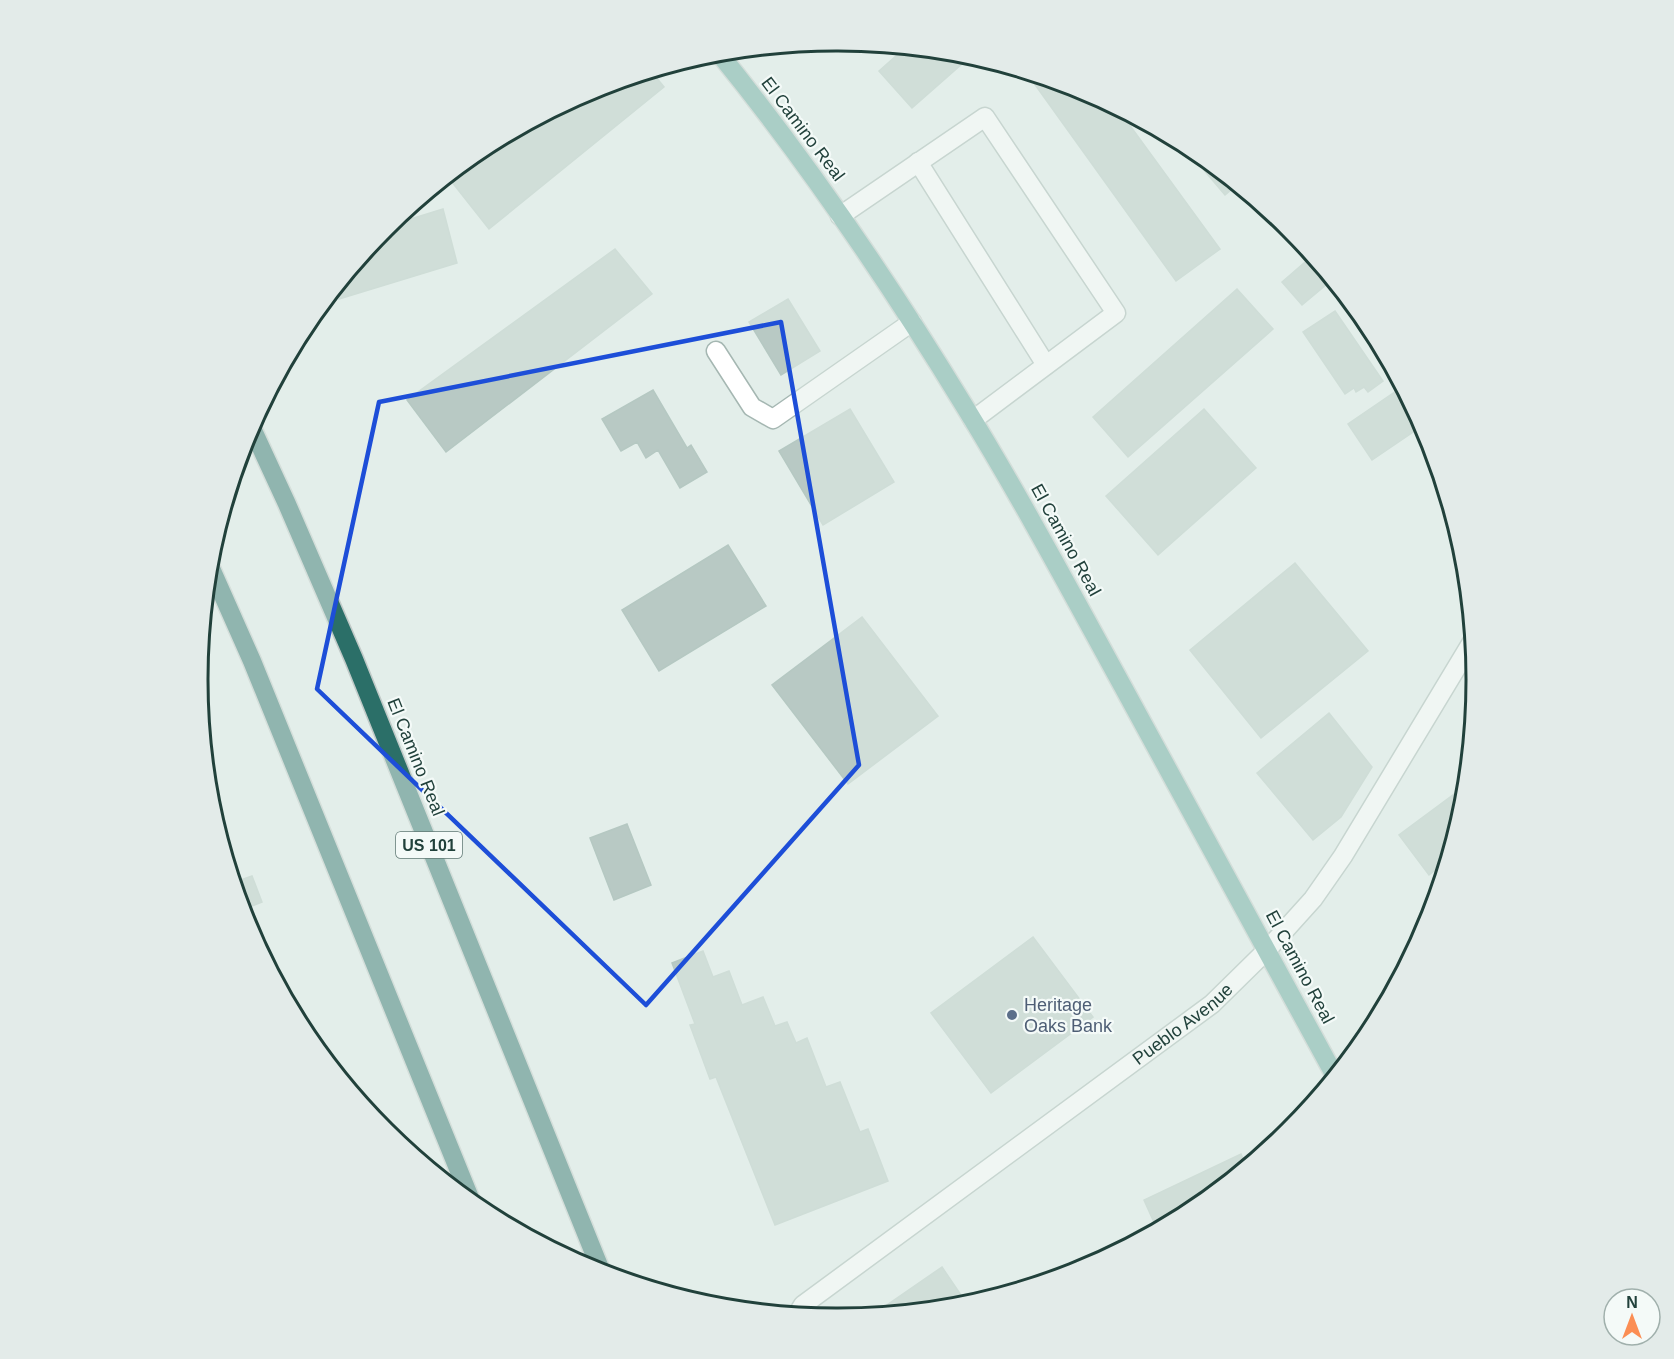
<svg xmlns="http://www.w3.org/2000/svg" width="1674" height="1359" font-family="Helvetica,sans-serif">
  <rect width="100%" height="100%" fill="#e3eeea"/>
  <path fill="#b8c9c4" stroke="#b5c8c2" stroke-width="1.5" d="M 906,47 L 962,53 L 971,56 L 912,108 L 879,71 Z
    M 651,71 L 664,87 L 489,229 L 448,177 L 483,148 L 593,89 Z
    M 1026,72 L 1082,89 L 1118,109 L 1220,249 L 1176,281 Z
    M 1177,140 L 1192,148 L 1187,152 Z
    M 1197,152 L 1237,185 L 1225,195 L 1192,156 Z
    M 443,209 L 457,263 L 339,299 L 336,287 L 385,227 Z
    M 615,249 L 652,294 L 446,452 L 407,400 Z
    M 1312,256 L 1332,280 L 1302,305 L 1282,282 Z
    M 1237,289 L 1273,329 L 1128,457 L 1093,417 Z
    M 788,299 L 820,351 L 781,375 L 749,322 Z
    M 1335,311 L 1383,381 L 1368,392 L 1364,387 L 1356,392 L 1354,388 L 1345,394 L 1303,332 Z
    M 1402,387 L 1422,426 L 1372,460 L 1348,424 Z
    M 653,390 L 687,448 L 691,445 L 707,472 L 680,488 L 658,450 L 646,458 L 637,442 L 621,451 L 602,419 Z
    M 850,409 L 894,482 L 823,525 L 779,451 Z
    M 1204,409 L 1256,468 L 1158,555 L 1106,496 Z
    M 728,545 L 766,606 L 659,671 L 622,610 Z
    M 1295,563 L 1368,651 L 1261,738 L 1190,650 Z
    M 862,617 L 938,716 L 848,784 L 772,685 Z
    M 1329,713 L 1372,767 L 1341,817 L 1313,840 L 1257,773 Z
    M 1461,789 L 1465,793 L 1464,804 L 1445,866 L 1443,864 L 1429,875 L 1399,835 Z
    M 627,824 L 651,885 L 614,900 L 590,838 Z
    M 235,872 L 238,881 L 252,876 L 262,902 L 242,910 L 231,873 Z
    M 1033,937 L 1093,1017 L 991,1093 L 931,1013 Z
    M 703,951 L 713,977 L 729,971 L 742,1005 L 763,997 L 775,1026 L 787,1022 L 796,1043 L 807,1038 L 826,1087 L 840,1082 L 860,1132 L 868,1129 L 888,1181 L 775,1225 L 716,1077 L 710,1079 L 690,1025 L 695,1024 L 672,963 Z
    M 1241,1154 L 1246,1166 L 1192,1211 L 1157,1229 L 1144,1200 Z
    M 942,1267 L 967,1304 L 893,1313 L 887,1305 Z"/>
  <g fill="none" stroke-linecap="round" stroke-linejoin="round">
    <defs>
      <g id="minor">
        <path d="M 918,162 L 1046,365"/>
        <path d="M 840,216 L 985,117 L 1116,313 L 973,420"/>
        <path d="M 716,351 L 752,407 L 773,419 L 912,322"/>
        <path id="s1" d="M 797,1315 L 803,1305 L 1212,1004 L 1267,950 L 1313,899 L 1343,856 L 1472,642"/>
      </g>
      <path id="major" d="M 718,52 C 809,164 890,284 965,407 C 1021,498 1071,592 1122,685 C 1193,815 1264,945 1335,1076"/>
      <path id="highway" d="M 251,426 L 287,504 L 354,659 L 602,1273
        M 209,564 L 252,661 L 472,1203"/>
    </defs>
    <use href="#minor" stroke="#a5b7b2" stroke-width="21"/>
    <use href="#major" stroke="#c1cac8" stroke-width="21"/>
    <use href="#highway" stroke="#c1cac8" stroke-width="21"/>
    <use href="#minor" stroke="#fff" stroke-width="18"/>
    <use href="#major" stroke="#65a69c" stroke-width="18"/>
    <use href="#highway" stroke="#2b6f68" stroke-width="18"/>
  </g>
  <path d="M0 0H1674V1359H0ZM 781,322 L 859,765 L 646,1005 L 317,689 L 379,402 Z" fill="#e3eeea" fill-opacity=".55" fill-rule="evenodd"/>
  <path fill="none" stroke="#1d4ed8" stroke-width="4.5" stroke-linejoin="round" d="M 781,322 L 859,765 L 646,1005 L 317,689 L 379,402 Z"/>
  <circle fill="#5c6f8a" stroke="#f4faf8" stroke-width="2" cx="1012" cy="1015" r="6"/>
  <g text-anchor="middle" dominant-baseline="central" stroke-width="4.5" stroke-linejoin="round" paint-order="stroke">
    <rect fill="#f4faf8" stroke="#607874" stroke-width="1.5" x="396" y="832" width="66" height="26" rx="4.5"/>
    <g font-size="16" font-weight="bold" fill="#21413b">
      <text x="429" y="845">US 101</text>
    </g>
    <g font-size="18" fill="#21413b" stroke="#f4faf8">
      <text transform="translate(803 129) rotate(53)">El Camino Real</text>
      <text transform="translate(1066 540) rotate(61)">El Camino Real</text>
      <text transform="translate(416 757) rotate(68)">El Camino Real</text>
      <text transform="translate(1300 967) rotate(62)">El Camino Real</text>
      <text stroke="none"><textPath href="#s1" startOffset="484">Pueblo Avenue</textPath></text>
    </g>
    <g font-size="18" fill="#4e5e75" stroke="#f4faf8" text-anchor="start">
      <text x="1024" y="1005">Heritage<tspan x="1024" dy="21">Oaks Bank</tspan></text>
    </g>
  </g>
  <path d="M0 0H1674V1359H0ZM836 51H838A628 628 0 0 1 1466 679V680A628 628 0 0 1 838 1308H836A628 628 0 0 1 208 680V679A628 628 0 0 1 836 51Z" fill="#e3ebe9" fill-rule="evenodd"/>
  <path fill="none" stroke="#21413b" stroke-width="3" d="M836 51H838A628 628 0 0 1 1466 679V680A628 628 0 0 1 838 1308H836A628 628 0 0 1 208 680V679A628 628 0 0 1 836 51Z"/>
  <g transform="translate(1632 1317)"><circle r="28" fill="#f4faf8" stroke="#a0b0ac" stroke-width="1.5"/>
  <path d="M0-4.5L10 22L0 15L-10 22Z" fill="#fb8e54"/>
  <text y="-9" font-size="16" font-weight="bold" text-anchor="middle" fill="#21413b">N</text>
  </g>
</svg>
